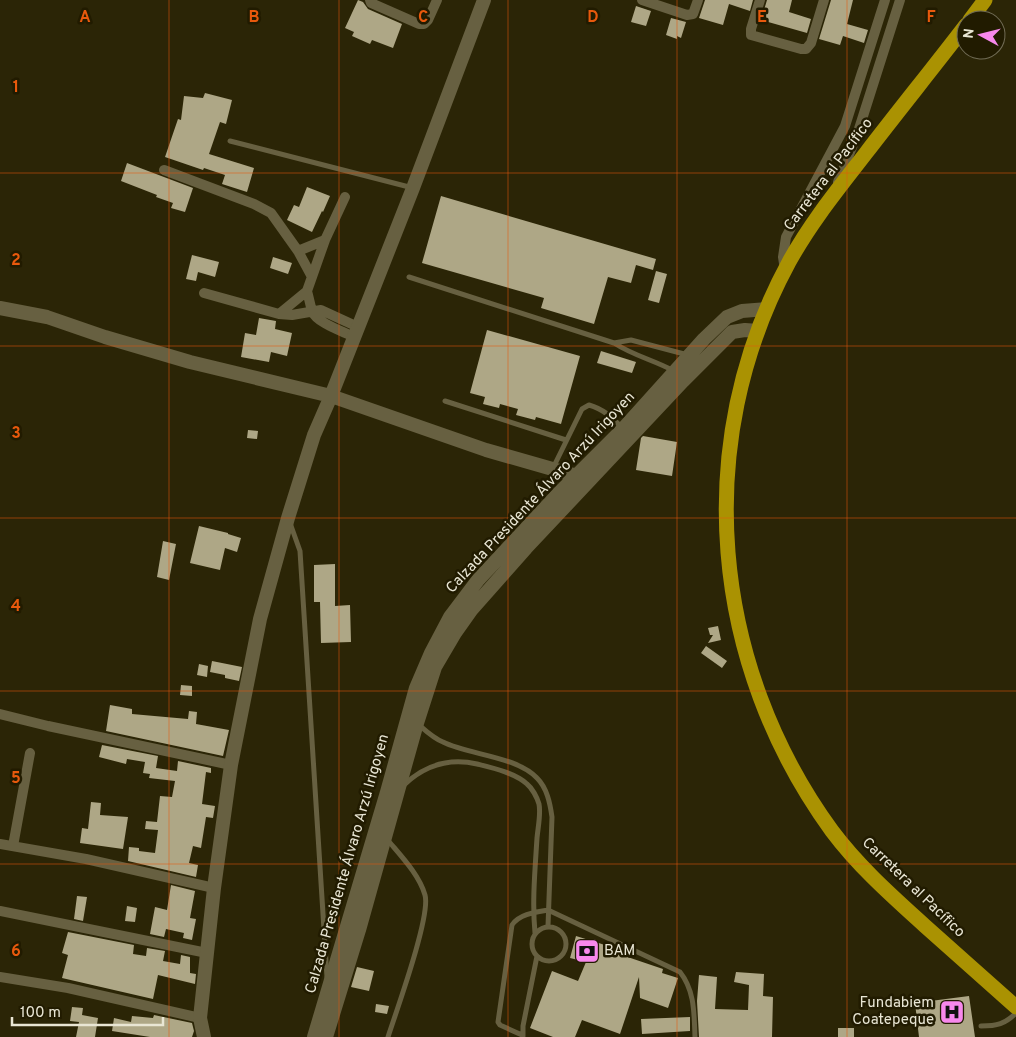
<svg xmlns="http://www.w3.org/2000/svg" width="1016" height="1037" font-family="Overpass,sans-serif">
  <rect width="100%" height="100%" fill="#2b2506"/>
  <path fill="#aea786" d="M 358,0 L 363,2 L 368,9 L 402,24 L 393,48 L 372,40 L 370,44 L 352,36 L 354,32 L 345,28 Z
    M 705,0 L 753,0 L 750,11 L 729,4 L 723,25 L 699,18 Z
    M 767,0 L 792,0 L 789,12 L 811,19 L 807,33 L 761,20 Z
    M 831,0 L 853,0 L 847,24 L 868,30 L 864,43 L 843,36 L 840,45 L 819,39 Z
    M 636,6 L 651,11 L 646,26 L 631,22 Z
    M 671,18 L 686,22 L 681,38 L 677,36 L 677,39 L 666,35 Z
    M 205,93 L 232,100 L 226,124 L 220,122 L 209,154 L 254,168 L 247,192 L 222,184 L 225,175 L 204,168 L 203,170 L 165,157 L 178,119 L 181,120 L 184,96 L 203,98 Z
    M 127,163 L 193,188 L 185,212 L 171,208 L 173,203 L 156,197 L 157,195 L 121,181 Z
    M 307,187 L 330,196 L 323,212 L 322,211 L 312,232 L 287,220 L 294,205 L 299,207 Z
    M 441,196 L 656,259 L 653,270 L 636,265 L 631,283 L 608,277 L 594,324 L 541,308 L 544,298 L 422,263 Z
    M 192,255 L 219,262 L 215,277 L 198,272 L 196,281 L 186,279 Z
    M 273,257 L 292,263 L 288,274 L 270,268 Z
    M 656,271 L 667,274 L 659,303 L 648,300 Z
    M 259,318 L 276,321 L 275,329 L 292,333 L 287,356 L 271,352 L 269,362 L 241,357 L 245,333 L 256,335 Z
    M 487,330 L 580,356 L 561,424 L 536,417 L 535,420 L 516,415 L 518,409 L 500,404 L 499,408 L 483,404 L 485,397 L 470,393 Z
    M 601,351 L 636,362 L 632,373 L 597,363 Z
    M 248,430 L 258,431 L 257,439 L 247,438 Z
    M 643,436 L 677,442 L 672,476 L 636,470 L 641,438 Z
    M 199,526 L 228,533 L 228,534 L 241,538 L 237,552 L 225,548 L 220,570 L 190,563 Z
    M 163,541 L 176,544 L 169,580 L 157,577 Z
    M 335,564 L 335,606 L 350,605 L 351,642 L 321,643 L 320,602 L 314,602 L 314,565 Z
    M 718,626 L 721,640 L 708,643 L 713,635 L 710,635 L 708,628 Z
    M 706,646 L 727,661 L 722,668 L 701,653 Z
    M 212,661 L 242,667 L 239,681 L 225,678 L 225,675 L 210,672 Z
    M 199,664 L 208,666 L 207,677 L 197,675 Z
    M 181,685 L 192,686 L 192,696 L 180,695 Z
    M 110,705 L 132,709 L 132,714 L 188,719 L 189,711 L 197,712 L 196,724 L 229,730 L 223,756 L 106,731 Z
    M 102,745 L 158,756 L 156,768 L 177,771 L 178,761 L 211,768 L 211,773 L 206,772 L 202,804 L 215,806 L 213,818 L 206,817 L 201,848 L 193,846 L 189,863 L 198,865 L 196,877 L 128,861 L 129,847 L 139,848 L 139,851 L 155,853 L 158,830 L 145,829 L 146,821 L 157,822 L 160,796 L 172,797 L 175,781 L 149,778 L 150,774 L 143,773 L 145,762 L 127,759 L 126,764 L 99,757 Z
    M 91,802 L 101,803 L 100,815 L 128,817 L 123,849 L 80,843 L 82,828 L 88,829 Z
    M 171,885 L 195,891 L 190,918 L 196,919 L 192,940 L 183,938 L 184,933 L 166,929 L 164,937 L 150,934 L 155,907 L 167,910 Z
    M 77,896 L 87,897 L 83,921 L 74,919 Z
    M 127,906 L 137,908 L 135,922 L 125,921 Z
    M 68,932 L 134,945 L 133,954 L 146,956 L 147,948 L 165,951 L 163,961 L 180,964 L 181,955 L 190,957 L 190,973 L 196,974 L 195,984 L 158,975 L 153,999 L 62,978 L 68,955 L 62,953 Z
    M 576,936 L 605,945 L 604,949 L 663,969 L 662,973 L 678,978 L 668,1008 L 640,998 L 639,977 L 620,1034 L 582,1020 L 575,1037 L 553,1037 L 530,1028 L 552,971 L 578,981 L 586,962 L 570,958 Z
    M 357,967 L 374,971 L 369,991 L 351,987 Z
    M 736,972 L 764,974 L 763,996 L 773,997 L 772,1037 L 699,1037 L 697,1001 L 699,975 L 717,977 L 715,1009 L 748,1010 L 749,985 L 734,982 Z
    M 969,996 L 975,1037 L 919,1037 L 915,1003 Z
    M 376,1004 L 389,1006 L 387,1014 L 375,1012 Z
    M 72,1007 L 83,1008 L 82,1015 L 98,1018 L 95,1037 L 76,1037 L 79,1022 L 70,1021 Z
    M 154,1015 L 192,1023 L 194,1031 L 192,1037 L 150,1037 L 112,1031 L 114,1018 L 131,1022 L 132,1016 L 153,1018 Z
    M 690,1017 L 690,1031 L 642,1034 L 641,1019 Z
    M 838,1028 L 854,1028 L 854,1037 L 838,1037 Z"/>
  <g fill="none" stroke-linecap="round" stroke-linejoin="round">
    <path stroke="#676041" stroke-width="5" d="M 230,141 L 413,188
      M 409,277 L 614,343 C 634,356 654,360 674,371
      M 614,343 L 631,340 L 688,355
      M 445,401 L 566,440
      M 553,468 L 582,409 L 589,405 C 603,409 612,417 622,428
      M 290,523 L 300,551 L 327,977
      M 418,724 C 426,731 433,738 443,742 C 469,755 516,756 537,778 C 547,788 550,803 552,817 L 548,926
      M 404,785 C 425,765 450,758 477,764 C 493,768 515,773 527,784 C 532,788 537,797 539,804 C 541,814 538,827 537,838 C 535,870 532,902 535,933
      M 386,838 C 400,855 419,874 425,895 C 431,916 396,1012 388,1037
      M532 944a17 17 0 1 1 34 0a17 17 0 1 1-34 0Z
      M 981,1026 C 997,1026 1005,1024 1016,1013
      M 522,1035 L 500,1025 L 498,1022 L 512,925 C 519,914 536,912 548,910 L 680,972 C 695,991 694,1014 695,1037
      M 523,1036 L 523,1026 L 537,956"/>
    <path stroke="#676041" stroke-width="10" d="M 370,0 L 371,3 L 419,24 L 424,24 L 428,20 L 437,0
      M 642,0 L 687,15 L 693,14 L 698,0
      M 760,0 L 751,29 L 751,35 L 801,49 L 806,49 L 811,43 L 824,0
      M 164,170 L 254,204 L 271,213 L 298,251 L 312,277
      M 838,182 L 857,135 L 900,0
      M 298,251 L 325,240
      M 785,270 L 783,257 L 786,237 L 845,126 L 885,0
      M 307,291 C 309,298 310,304 312,311 C 317,323 342,331 354,337
      M 204,293 L 279,314 L 292,315 L 321,310 L 358,327
      M 279,314 L 307,291 L 325,240 L 345,197
      M 0,714 L 48,726 L 231,765
      M 0,844 L 86,859 L 214,888
      M 13,846 L 30,753
      M 0,911 L 207,953
      M 0,977 L 68,988 L 200,1018"/>
    <path stroke="#676041" stroke-width="14" d="M 0,308 L 47,317 L 105,337 L 190,362 L 331,396 L 486,450 L 577,476 L 581,479
      M 204,1037 L 200,1018 L 214,888 L 231,765 L 260,619 L 288,518 L 314,435 L 331,396 L 413,188 L 484,0
      M 314,1037 L 387,792 L 416,688 L 431,653 L 450,617 L 478,580 L 558,494 L 623,429 L 704,339 L 727,317 L 742,311 L 766,309
      M 326,1037 L 359,930 L 417,723 L 435,667 L 455,633 L 472,609 L 526,548 L 683,381 L 732,332 L 745,330 L 758,331"/>
    <path stroke="#aa9202" stroke-width="15" d="M 970,20 L 985,0
      M 966,25 C 933,68 899,110 866,153 C 839,188 811,222 789,262 C 690,444 711,665 832,831 C 859,867 892,896 925,926 C 955,953 986,980 1016,1007"/>
  </g>
  <path fill="none" stroke="#e8590c" stroke-width="1" stroke-opacity="0.55" d="M 169,0 L 169,1037M 339,0 L 339,1037M 508,0 L 508,1037M 677,0 L 677,1037M 847,0 L 847,1037M 0,173 L 1016,173M 0,346 L 1016,346M 0,518 L 1016,518M 0,691 L 1016,691M 0,864 L 1016,864"/>
  <defs>
    <symbol id="bank-square" viewBox="-11 -11 22 22"><rect x="-9" y="-9" width="18" height="18" rx="4" fill="#f788ec" stroke="#211b00"/><path d="M-6-4H6V4H-6ZM0-2.3a2.3 2.3 0 1 0 0 4.6a2.3 2.3 0 1 0 0-4.6Z" fill="#111"/></symbol>
    <symbol id="hospital-square" viewBox="-11 -11 22 22"><rect x="-9" y="-9" width="18" height="18" rx="4" fill="#f788ec" stroke="#211b00"/><path d="M-5-5h3v3.5h4V-5h3V5h-3V1.5h-4V5h-3Z" fill="#111"/></symbol>
  </defs>
  <g fill-rule="evenodd">
    <use href="#bank-square" x="573" y="937" width="28" height="28"/>
    <use href="#hospital-square" x="938" y="998" width="28" height="28"/>
  </g>
  <g text-anchor="middle" dominant-baseline="central" stroke-width="5" stroke-linejoin="round" paint-order="stroke">
    <g font-size="15" fill="#e9e6d4" stroke="#211b00">
      <text transform="translate(829 175) rotate(-53)">Carretera al Pacífico</text>
      <text transform="translate(541 493) rotate(-47)">Calzada Presidente Álvaro Arzú Irigoyen</text>
      <text transform="translate(348 864) rotate(-74)">Calzada Presidente Álvaro Arzú Irigoyen</text>
      <text transform="translate(913 888) rotate(44)">Carretera al Pacífico</text>
    </g>
    <g font-size="15" fill="#e9e6d4" stroke="#211b00" text-anchor="start">
      <text x="604" y="951">BAM</text>
      <text x="934" y="1003" text-anchor="end">Fundabiem<tspan x="934" dy="17">Coatepeque</tspan></text>
    </g>
  </g>
  <g font-size="16" text-anchor="middle" font-weight="bold" fill="#e8590c" stroke="#211b00" stroke-width="5" stroke-linejoin="round" paint-order="stroke">
    <text x="85" y="22">A</text>
    <text x="254" y="22">B</text>
    <text x="423" y="22">C</text>
    <text x="593" y="22">D</text>
    <text x="762" y="22">E</text>
    <text x="931" y="22">F</text>
    <text x="16" y="92">1</text>
    <text x="16" y="265">2</text>
    <text x="16" y="438">3</text>
    <text x="16" y="611">4</text>
    <text x="16" y="783">5</text>
    <text x="16" y="956">6</text>
  </g>
  <g transform="translate(981 35) rotate(277)"><circle r="24" fill="#211b00" stroke="#716c55"/>
  <path d="M0-4L9 19L0 12L-9 19Z" fill="#f788ec"/>
  <text y="-8" font-size="14" font-weight="bold" text-anchor="middle" fill="#e9e6d4">N</text>
  </g>
  <path d="M12 1017v8h151v-8" fill="none" stroke="#e9e6d4" stroke-width="2.5"/>
  <text x="20" y="1017" font-size="15" fill="#e9e6d4" stroke="#211b00" stroke-width="4" paint-order="stroke">100 m</text>
</svg>
